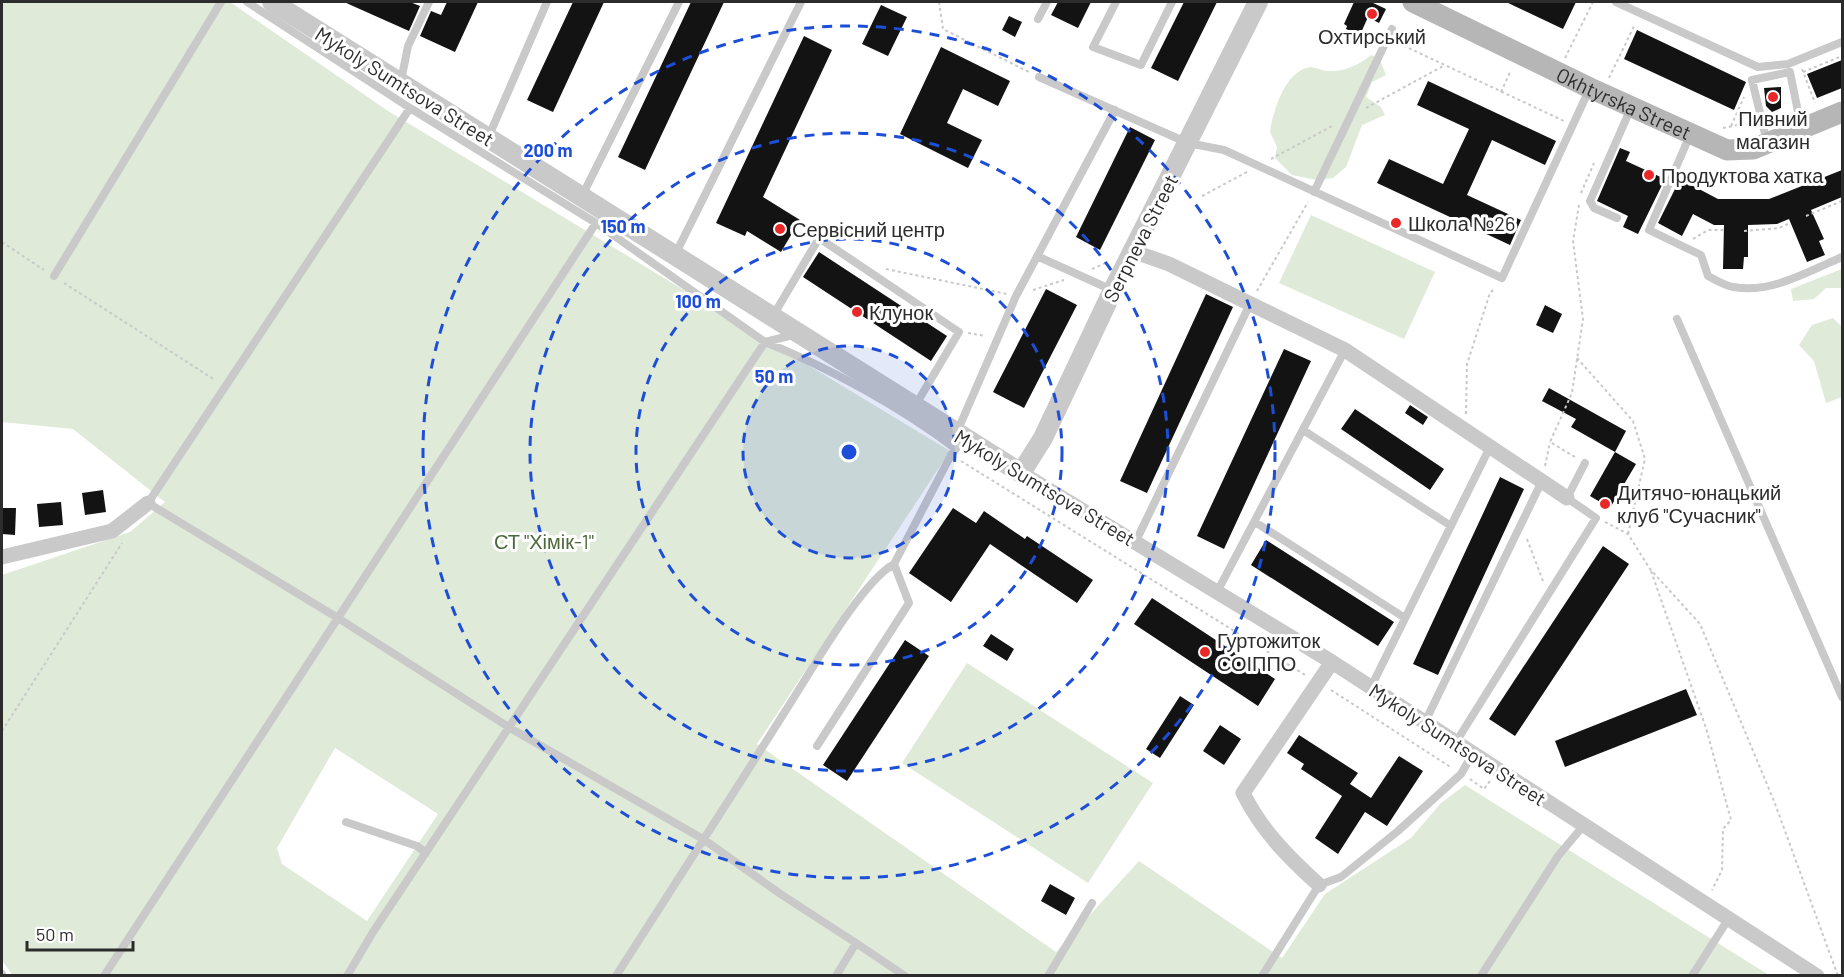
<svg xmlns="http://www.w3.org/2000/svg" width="1844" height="977" font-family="Barlow,sans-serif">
  <rect width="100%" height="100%" fill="#fff"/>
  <path fill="#e0ead8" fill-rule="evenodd" d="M 2,2 L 230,2 L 388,111 L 950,451 L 757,744 L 1056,952 L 1139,861 L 1282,958 L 1325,894 L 1411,838 L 1441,803 L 1465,785 L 1769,975 L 13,976 L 2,960 L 2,575 L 130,532 L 165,502 L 73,429 L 2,422 ZM 335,748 L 438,814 L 367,921 L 282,864 L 277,848 Z
    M 1371,55 L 1379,58 L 1386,75 L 1372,82 L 1366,97 L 1381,107 L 1385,115 L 1362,125 L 1346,167 L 1333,178 L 1317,180 L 1292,175 L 1275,158 L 1277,147 L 1270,132 C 1273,111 1285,71 1310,67 C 1316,67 1322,71 1328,71 C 1344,72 1359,65 1371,55 Z
    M 1311,215 L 1435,272 L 1404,339 L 1279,283 Z
    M 1842,269 L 1842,288 L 1826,288 L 1814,299 L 1793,301 L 1791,289 Z
    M 1833,318 L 1842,327 L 1842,397 L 1826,403 L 1814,361 L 1799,345 L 1812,325 Z
    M 967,663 L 1153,783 L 1088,883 L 902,763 Z"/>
  <path fill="#131313" d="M 344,2 L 410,2 L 420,6 L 409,31 Z
    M 447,2 L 478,2 L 455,52 L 420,36 L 431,11 L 441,15 Z
    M 573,2 L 604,2 L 553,112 L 527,100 Z
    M 691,2 L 724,2 L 645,170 L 618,157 Z
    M 1058,2 L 1091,2 L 1078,28 L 1051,15 Z
    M 1184,2 L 1217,2 L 1178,81 L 1151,68 Z
    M 1354,2 L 1371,2 L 1386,9 L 1379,23 L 1368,17 L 1360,35 L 1346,29 L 1347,26 L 1344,24 Z
    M 1506,2 L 1576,2 L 1563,29 Z
    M 881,5 L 907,17 L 888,56 L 862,44 Z
    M 1009,16 L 1022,22 L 1015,37 L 1002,30 Z
    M 1637,30 L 1746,82 L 1734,110 L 1624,59 Z
    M 804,36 L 832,50 L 763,197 L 800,220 L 781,252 L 747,231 L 745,236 L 716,223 Z
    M 941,47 L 1010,81 L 998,106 L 963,89 L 947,123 L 982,140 L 968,168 L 900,134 Z
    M 1842,60 L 1842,88 L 1817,98 L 1807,74 Z
    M 1428,81 L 1556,141 L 1545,165 L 1492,140 L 1467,195 L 1521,220 L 1510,245 L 1377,183 L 1389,159 L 1443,184 L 1469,129 L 1417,105 Z
    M 1781,87 L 1781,108 L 1772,112 L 1766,106 L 1764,88 Z
    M 1130,127 L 1155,140 L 1100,250 L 1076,237 Z
    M 1620,148 L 1630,152 L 1626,161 L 1665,179 L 1638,234 L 1623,227 L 1628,216 L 1597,201 Z
    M 1842,170 L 1842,197 L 1811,210 L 1824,239 L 1819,241 L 1825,255 L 1807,262 L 1789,219 L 1777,224 L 1748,225 L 1748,257 L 1744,257 L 1743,269 L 1723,269 L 1724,225 L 1714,225 L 1693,214 L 1682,236 L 1658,223 L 1680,179 L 1718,199 L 1769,199 Z
    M 819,252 L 947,336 L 931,361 L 803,277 Z
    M 1046,289 L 1077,305 L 1024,408 L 993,392 Z
    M 1206,294 L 1233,307 L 1147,493 L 1120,481 Z
    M 1545,305 L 1562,314 L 1553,333 L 1536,325 Z
    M 1284,349 L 1311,361 L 1224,549 L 1197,536 Z
    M 1549,388 L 1626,431 L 1615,452 L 1571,427 L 1576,419 L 1542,401 Z
    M 1410,405 L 1428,417 L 1423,425 L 1405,413 Z
    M 1355,409 L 1444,469 L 1430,490 L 1341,429 Z
    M 1615,452 L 1636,464 L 1610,508 L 1590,496 Z
    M 1500,477 L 1524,489 L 1438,675 L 1413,664 Z
    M 103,490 L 106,512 L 85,515 L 82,493 Z
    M 61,502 L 63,525 L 39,527 L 37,504 Z
    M 2,508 L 16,508 L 15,535 L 2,534 Z
    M 953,508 L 976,523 L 984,511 L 1025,539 L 1027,536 L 1093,580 L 1077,603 L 990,544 L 951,602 L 909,573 Z
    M 1266,540 L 1394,622 L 1378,646 L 1251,565 Z
    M 1603,546 L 1629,564 L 1515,736 L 1489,719 Z
    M 1152,598 L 1275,679 L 1258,706 L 1134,624 Z
    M 991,634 L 1014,649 L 1007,661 L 983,646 Z
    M 905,640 L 929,656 L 847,781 L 823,765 Z
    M 1686,689 L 1697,715 L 1565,767 L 1555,741 Z
    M 1180,696 L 1194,705 L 1160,758 L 1146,749 Z
    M 1220,725 L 1241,739 L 1224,765 L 1203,751 Z
    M 1299,735 L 1358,773 L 1350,784 L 1371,798 L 1399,756 L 1423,771 L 1387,826 L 1365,812 L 1338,854 L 1315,838 L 1342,796 L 1301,769 L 1304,764 L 1287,753 Z
    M 1050,884 L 1075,898 L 1066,915 L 1041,901 Z"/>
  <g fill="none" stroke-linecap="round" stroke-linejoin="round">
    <path stroke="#c9c9c9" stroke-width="2" stroke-dasharray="3 3" stroke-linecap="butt" d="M 939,2 L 943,29 L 1029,72
      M 1398,43 L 1564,121
      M 1565,58 L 1593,2
      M 1802,69 L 1815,103
      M 1803,72 L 1842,56
      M 1609,78 L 1635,24
      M 1501,92 L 1511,70
      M 1366,108 L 1445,65
      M 1731,126 L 1744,97
      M 1723,128 L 1752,122
      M 1271,159 L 1334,125
      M 1581,193 L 1594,163
      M 1202,196 L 1247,172
      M 1806,216 L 1842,201
      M 1744,231 L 1779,228 L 1790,223
      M 1693,239 L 1708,230 L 1724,230
      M 2,242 L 44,270
      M 886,269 L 1007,294
      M 1092,269 L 1108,262
      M 64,283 L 215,380
      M 1033,290 L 1064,280
      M 1257,291 L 1308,202
      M 968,333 L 986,336
      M 1577,358 L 1633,421 L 1645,459 L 1628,534
      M 1466,414 L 1467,364 L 1490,293 L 1495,288
      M 1575,457 L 1550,442 L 1572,393 L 1583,319 L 1573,241 L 1579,205
      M 961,461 L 1305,675
      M 1545,466 L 1550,442
      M 1605,522 L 1628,534 L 1650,569 L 1700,624 L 1774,801 L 1838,976
      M 1527,539 L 1543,581
      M 1651,571 L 1706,728 L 1731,820 L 1723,829 L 1722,870 L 1712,890
      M 1331,690 L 1452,768
      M 2,731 L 122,543
      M 1470,779 L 1484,789 L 1490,781"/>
    <path stroke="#c9c9c9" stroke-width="8" d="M 247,2 L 410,108 L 596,223 L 765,342 L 793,335
      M 1116,2 L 1093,47 L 1141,65 L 1172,2
      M 1616,2 L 1758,67 L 1788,64 L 1842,42
      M 1038,19 L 1047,2
      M 1039,77 L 1188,143 L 1224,150 L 1502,278 L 1589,90
      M 401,81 L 408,46 L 429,2
      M 410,108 L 148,503 L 338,618 L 510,728 L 703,839 L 782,895 L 856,943 L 836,976
      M 1690,135 L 1649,230 L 1701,255 L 1708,276 C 1716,280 1725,286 1734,287 C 1771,294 1809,271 1842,257
      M 488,138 L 547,2
      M 1767,142 L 1752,80 L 1790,72 L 1801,127
      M 1314,192 L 1392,29
      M 582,196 L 679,2
      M 1617,218 L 1594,208 L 1590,201 L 1631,108
      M 675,255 L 801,2
      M 1037,256 L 1112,290
      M 54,276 L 221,2
      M 773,316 L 819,238 L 959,332 L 915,406
      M 1677,319 L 1842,697
      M 1303,430 L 1451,526
      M 957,432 L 1016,296 L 1115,110
      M 1255,522 L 1405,618
      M 1136,541 L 1250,304
      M 1217,592 L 1345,350
      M 1371,687 L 1490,447
      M 1425,722 L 1542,481
      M 1456,742 L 1596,518 L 1567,498 L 1585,463
      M 817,746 L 909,603 L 894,564
      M 346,822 L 417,846 L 426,853
      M 856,943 L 905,976
      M 2,974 L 3,976
      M 104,976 L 596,223
      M 347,976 L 373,932 L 765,342 C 828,367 902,408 956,449 L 951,455 L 894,564 C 860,583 809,675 786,710 C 730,799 673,887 616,976
      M 1048,976 L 1092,903
      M 1262,976 L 1319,885 L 1341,877 L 1398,831 L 1461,774 L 1473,753
      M 1481,976 L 1558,856 L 1584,825
      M 1692,976 L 1729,918"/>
    <path stroke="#c9c9c9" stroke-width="15" d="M 1132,251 L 1169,264 L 1345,350 L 1567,498
      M 1021,473 L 1332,662 L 1817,976
      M 2,557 L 112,531 L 148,503
      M 1319,885 C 1288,857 1262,831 1243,793 L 1332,662"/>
    <path stroke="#c9c9c9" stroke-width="20" d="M 272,2 L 1021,473 L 1043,438 L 1113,290 L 1258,2"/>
    <path stroke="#b6b6b6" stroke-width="21" id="s1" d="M 1413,2 L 1590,88 L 1727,150 L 1753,149 L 1842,112"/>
  </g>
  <circle cx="849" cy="452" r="106" fill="#1d4ed8" fill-opacity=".12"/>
  <g fill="none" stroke="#1d4ed8" stroke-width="3" stroke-dasharray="10 8">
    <circle cx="849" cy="452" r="106"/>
    <circle cx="849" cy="452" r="213"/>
    <circle cx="849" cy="452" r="319"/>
    <circle cx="849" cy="452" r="426"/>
  </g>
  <g fill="#e92828" stroke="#fff" stroke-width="2">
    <circle cx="1372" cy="14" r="6"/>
    <circle cx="1773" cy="97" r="6"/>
    <circle cx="1649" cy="175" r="6"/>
    <circle cx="1396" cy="223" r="6"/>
    <circle cx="780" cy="229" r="6"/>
    <circle cx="857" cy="312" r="6"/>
    <circle cx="1605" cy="504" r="6"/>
    <circle cx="1205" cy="652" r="6"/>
  </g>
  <g text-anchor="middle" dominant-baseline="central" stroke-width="6" stroke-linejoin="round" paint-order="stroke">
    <g font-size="20" fill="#2c2c2c" stroke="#fff" text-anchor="start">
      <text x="1372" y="36" text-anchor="middle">Охтирський</text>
      <text x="1773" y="118" text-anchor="middle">Пивний<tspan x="1773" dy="23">магазин</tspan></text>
      <text x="1661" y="175">Продуктова хатка</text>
      <text x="1408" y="223">Школа №26</text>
      <text x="792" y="229">Сервісний центр</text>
      <text x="869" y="312">Клунок</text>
      <text x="1617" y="492">Дитячо-юнацький<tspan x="1617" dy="23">клуб "Сучасник"</tspan></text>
      <text x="1217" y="640">Гуртожиток<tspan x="1217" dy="23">СОІППО</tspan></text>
    </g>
    <g font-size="20" fill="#2c2c2c" stroke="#fff">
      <text transform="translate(405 86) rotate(32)">Mykoly Sumtsova Street</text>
      <text stroke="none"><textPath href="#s1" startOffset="234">Okhtyrska Street</textPath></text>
      <text transform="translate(1140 238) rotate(-63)">Serpneva Street</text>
      <text transform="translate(1045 487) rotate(31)">Mykoly Sumtsova Street</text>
      <text transform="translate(1458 744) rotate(33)">Mykoly Sumtsova Street</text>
    </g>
    <g font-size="20" fill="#4b6839" stroke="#fff">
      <text x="544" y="541">СТ "Хімік-1"</text>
    </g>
  </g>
  <circle cx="849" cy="452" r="9" fill="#1d4ed8" stroke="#fff" stroke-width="3"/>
  <g font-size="18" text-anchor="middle" font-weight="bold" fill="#1d4ed8" stroke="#fff" stroke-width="6" stroke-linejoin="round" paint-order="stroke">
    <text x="548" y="157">200 m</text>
    <text x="623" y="233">150 m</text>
    <text x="698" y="308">100 m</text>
    <text x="774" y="383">50 m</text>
  </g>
  <rect width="1844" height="977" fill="none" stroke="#2c2c2c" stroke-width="6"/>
  <path d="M27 941v9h106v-9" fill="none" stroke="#2c2c2c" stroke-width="3"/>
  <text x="36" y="941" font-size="18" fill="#2c2c2c" stroke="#ffffff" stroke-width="4.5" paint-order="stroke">50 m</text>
</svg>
